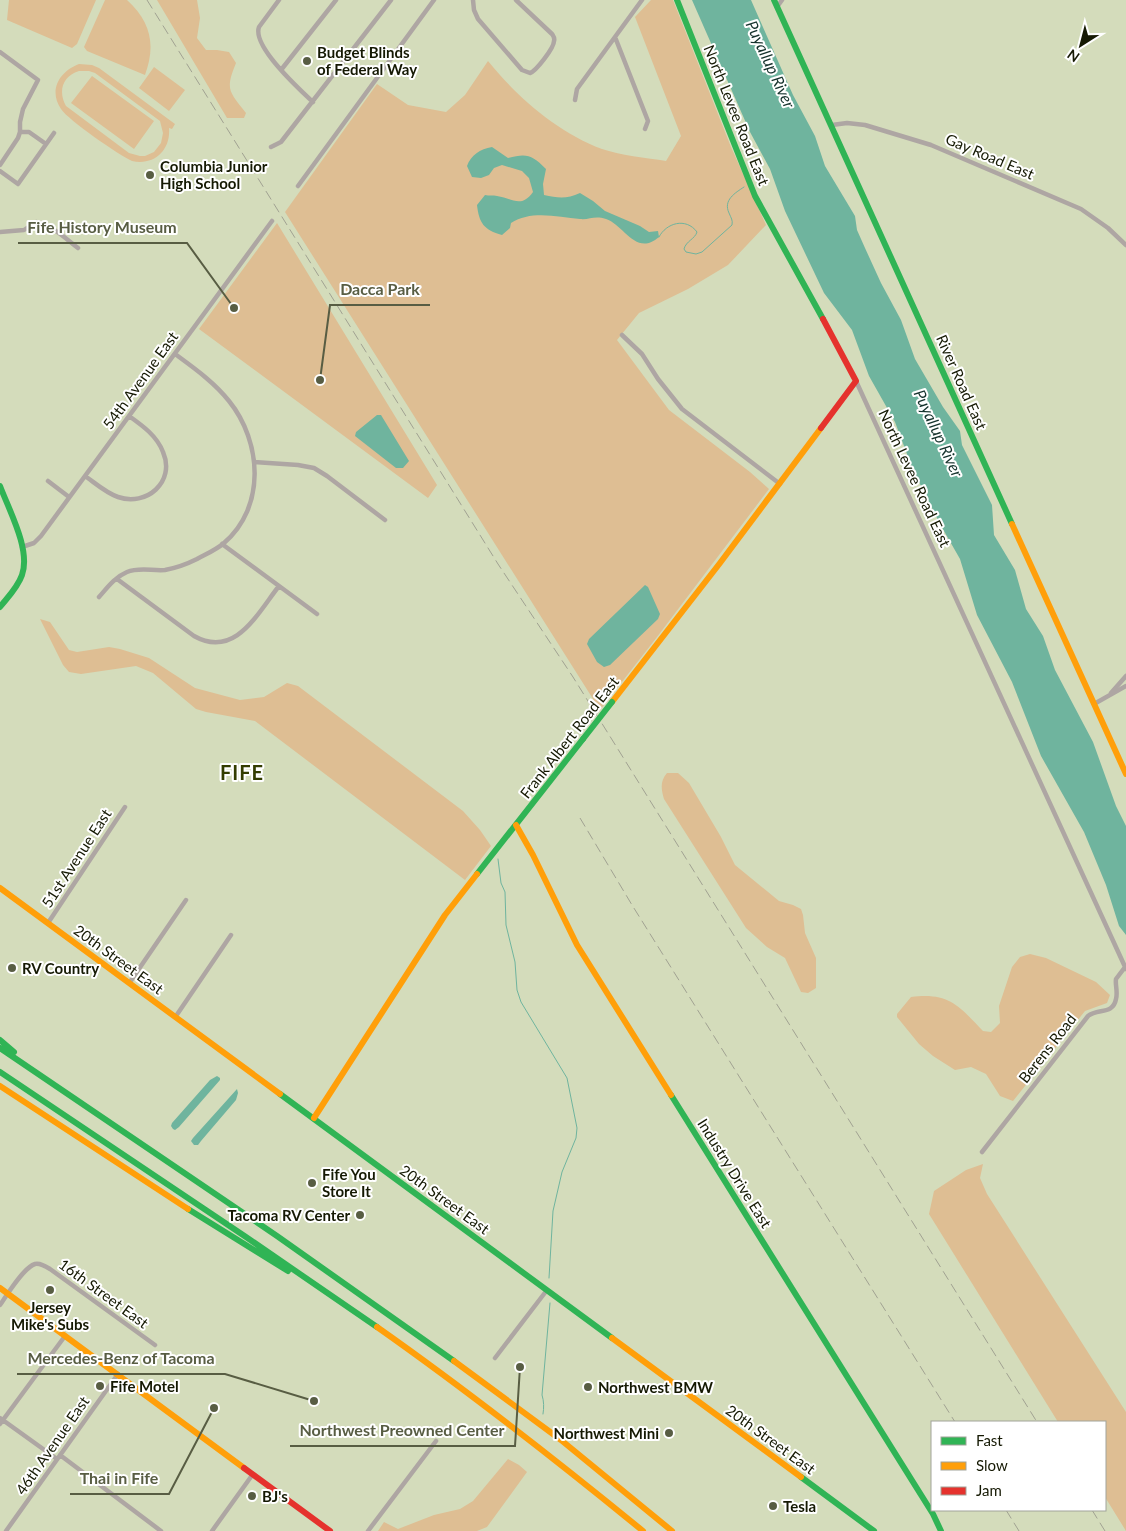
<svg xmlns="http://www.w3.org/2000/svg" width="1126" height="1531" font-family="Lato,sans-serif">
  <rect width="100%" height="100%" fill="#d4dcbb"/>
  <path fill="#debe93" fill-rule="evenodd" d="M 9,0 L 96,0 L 77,44 L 72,48 L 7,20 Z
    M 105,0 L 127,0 C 151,22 156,45 145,75 L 87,51 L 84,47 Z
    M 157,0 L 197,0 L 200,18 L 197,38 L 206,50 L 217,50 L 229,52 L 236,63 C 225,90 229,91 246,113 L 244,118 L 227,118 Z
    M 651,0 L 673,0 L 731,147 L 766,225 L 728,265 L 688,289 L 639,313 L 617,340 L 669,410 L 750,472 L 769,489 L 657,637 L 600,710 L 285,212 L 377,84 L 408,105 L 446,112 L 465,95 L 488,61 C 518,98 557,132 602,149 C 619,155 647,158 666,161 L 681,136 L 635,17 Z
    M 79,64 L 92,65 L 99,68 L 175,124 L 172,129 L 169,128 C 171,150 154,166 132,161 C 119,155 68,120 61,109 C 48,90 60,71 79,64 ZM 79,71 L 89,71 L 95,73 L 160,121 L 163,133 L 161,143 L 154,152 L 145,156 L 140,156 L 129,153 L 66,106 C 58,92 62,76 79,71 Z
    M 154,67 L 185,90 L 169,111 L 139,88 Z
    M 92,76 L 154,121 L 134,149 L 71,103 Z
    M 277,223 L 437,485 L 428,498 L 199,329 Z
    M 40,619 L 50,622 L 69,650 L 77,652 L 109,647 L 120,649 L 149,658 L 195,688 L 240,700 L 264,697 L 287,683 L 298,686 L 463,811 L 480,830 L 491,846 L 465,880 L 255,721 L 206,712 L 196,709 L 153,673 L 136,666 L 81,674 L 69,672 L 63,665 Z
    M 667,773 L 678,773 L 689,783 L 721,837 L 735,865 L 779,901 L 793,905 L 801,909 L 803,915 L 805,933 L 816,958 L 816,988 L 808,993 L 801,992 L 785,958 L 767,947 L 746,928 L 664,799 C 661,789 660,781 667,773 Z
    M 1030,954 L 1046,958 L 1096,982 L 1110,995 L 1107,1003 L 1085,1011 L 1013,1101 L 1000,1096 L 986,1074 L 971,1067 L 955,1070 L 933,1056 L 919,1044 L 897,1017 L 897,1014 L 911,997 C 949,992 959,1006 983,1031 L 991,1032 L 1000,1023 L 999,1006 L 1012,967 L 1020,957 Z
    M 983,1164 L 980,1178 L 987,1194 L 1126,1412 L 1126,1531 L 1105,1497 L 1105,1422 L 1058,1422 L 929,1214 L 934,1191 L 966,1170 Z
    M 508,1459 L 519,1465 L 527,1472 L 487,1527 L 477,1531 L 378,1531 L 384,1522 L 398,1529 L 434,1515 L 460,1509 L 473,1501 Z"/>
  <path fill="#6fb49e" d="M 692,0 L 751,0 L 793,95 L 815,136 L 825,166 L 855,216 L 857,230 L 865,248 L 881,283 L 901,320 L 915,359 L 943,407 L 960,431 L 962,445 L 992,505 L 994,535 L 1015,570 L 1026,609 L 1043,636 L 1055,670 L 1093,742 L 1116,806 L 1126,826 L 1126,935 L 1119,926 L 1106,885 L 1084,832 L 1041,756 L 1012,682 L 977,615 L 960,559 L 940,524 L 913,470 L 895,422 L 869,376 L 852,330 L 824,293 L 785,211 L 770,169 L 750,132 Z
    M 492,147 L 508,158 C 527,153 532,155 546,169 L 543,184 L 544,195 C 558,198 567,199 580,193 L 593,201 L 605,211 L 640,226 L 649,232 L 658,231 L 659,237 C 636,257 624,225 606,219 C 594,215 590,220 580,219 C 558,217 531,210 511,223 L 510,228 L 502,235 C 484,230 479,223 477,205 L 485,195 C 489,196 493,195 497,196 C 512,198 521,209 533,192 L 529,178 L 522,171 L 502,165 L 494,168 L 489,175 L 481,178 L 472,177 L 467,166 C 471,155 480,149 492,147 Z
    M 377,415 L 381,415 L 409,461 L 403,468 L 396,468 L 355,436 L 356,432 Z
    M 645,585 L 648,587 L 660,614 L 658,619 L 610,665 L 604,667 L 597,662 L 587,644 L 589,639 Z
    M 217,1076 L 220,1078 L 220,1080 L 179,1127 L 175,1130 L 173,1129 L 171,1126 L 172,1123 L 210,1080 Z
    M 237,1089 L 238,1093 L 236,1100 L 201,1141 L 198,1145 L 194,1145 L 191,1141 L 193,1138 Z"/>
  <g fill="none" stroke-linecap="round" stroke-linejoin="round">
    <path stroke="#6fb49e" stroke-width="1" d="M 659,237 C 666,223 686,217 697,232 C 695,239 686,241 684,249 L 686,252 L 696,254 L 702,252 L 732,225 C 733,220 731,218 729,213 C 723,200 735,193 744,187
      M 498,859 L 501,883 L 505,892 L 506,925 L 515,962 L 517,990 L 521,1002 L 567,1078 L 577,1128 L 576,1138 L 562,1172 L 553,1211 L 549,1278
      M 543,1414 C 544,1408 544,1401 542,1395 L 550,1303"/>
    <path stroke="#aea6a3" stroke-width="4.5" d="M 279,0 L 259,27 C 252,46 299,89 313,102
      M 473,0 L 474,10 L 478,19 L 522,70 L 530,73 C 536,71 554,48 554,41 C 555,38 554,37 552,34 L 516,0
      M 777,7 L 782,0
      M 615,37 L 648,121 L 645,129
      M 0,52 L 38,80 L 23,109 L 20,122 L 20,132 L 18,138 L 0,165
      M 281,70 L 336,0
      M 575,100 L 577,89 L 642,0
      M 832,125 L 847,123 L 865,125 L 931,145 L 1081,209 L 1108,228 L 1126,245
      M 20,132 L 29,132 L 46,144
      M 271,147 L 281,142 L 391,0
      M 0,171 L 18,184 L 54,133
      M 298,186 L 434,0
      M 0,232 L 24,230 L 36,222 C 53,226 65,238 78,248
      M 622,335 L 642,354 L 658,379 L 682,409 L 780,484
      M 856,381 L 1126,969
      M 254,462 L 298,465 L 314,468 L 327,476 L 385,520
      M 85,476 C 95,483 106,493 118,497 C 146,507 176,482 163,452 C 157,436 143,426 129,416
      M 48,481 L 69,497
      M 222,544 L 317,614
      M 22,547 L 34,543 L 41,536 L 272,221
      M 117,579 L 194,636 C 235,659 257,614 279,586
      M 99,597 C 107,588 115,577 127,572 C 139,567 152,571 165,570 C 176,568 187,564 197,559 C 206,554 216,550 224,543 C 266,507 262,442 229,401 C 214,382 194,368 175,354
      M 1111,693 L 1126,676
      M 1094,704 L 1126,686
      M 48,923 L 125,807
      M 130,982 L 186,900
      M 176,1016 L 231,935
      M 982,1152 L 1088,1016 C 1098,1008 1113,1015 1116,999 C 1118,992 1115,985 1116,979 L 1125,967
      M 0,1305 C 7,1295 23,1268 35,1264 C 40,1263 45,1266 50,1269 L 155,1345
      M 495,1358 L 547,1290
      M 0,1418 L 57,1459
      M 0,1424 L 65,1336
      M 60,1455 L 161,1531
      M 6,1531 L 118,1374
      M 212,1531 L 253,1474
      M 368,1531 L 436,1441"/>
    <path stroke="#30b455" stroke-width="6" d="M 677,0 L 755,196 L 823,319
      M 774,0 L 1012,524
      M 0,486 C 9,510 31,550 22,575 C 18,587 8,597 0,607
      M 477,874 L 583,739
      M 0,1040 L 14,1052
      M 0,1048 L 277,1236 L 454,1361
      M 0,1072 L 246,1237 L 377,1327
      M 280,1094 L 612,1338
      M 671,1095 L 933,1514 L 941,1531
      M 188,1209 L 288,1271
      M 801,1477 L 874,1531"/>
    <path stroke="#ff9f0a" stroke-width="6" d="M 1012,524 L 1126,774
      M 612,702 L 720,563 L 821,428
      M 516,825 L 533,855 L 577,945 L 671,1095
      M 0,888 L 280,1094
      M 0,1086 L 188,1209
      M 314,1118 L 445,915 L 477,874
      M 0,1288 L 244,1468
      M 377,1327 C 468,1391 556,1460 643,1531
      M 612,1338 L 801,1477
      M 454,1361 L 561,1440 L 672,1531"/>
    <path stroke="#e5322d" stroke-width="6" d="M 821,428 L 856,381 L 823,319
      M 244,1468 L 330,1531"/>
    <path stroke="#a1a292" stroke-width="1" stroke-dasharray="10 5" stroke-linecap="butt" d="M 147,0 L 498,564 L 573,677 L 1037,1422
      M 580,818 L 632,905 L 955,1422
      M 1006,1510 L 1019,1531
      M 1092,1510 L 1105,1531"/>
    <path stroke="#30b455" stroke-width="6" d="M 583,739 L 612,702"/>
  </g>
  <g fill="#585d43" stroke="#fff" stroke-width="2">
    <circle cx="307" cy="61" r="5"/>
    <circle cx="150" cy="175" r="5"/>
    <circle cx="12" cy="968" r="5"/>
    <circle cx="312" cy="1183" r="5"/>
    <circle cx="360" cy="1215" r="5"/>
    <circle cx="50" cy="1290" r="5"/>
    <circle cx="100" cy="1386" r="5"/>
    <circle cx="588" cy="1387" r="5"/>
    <circle cx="669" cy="1433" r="5"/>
    <circle cx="252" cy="1496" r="5"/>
    <circle cx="773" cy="1506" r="5"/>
  </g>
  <g text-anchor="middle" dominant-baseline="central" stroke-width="4" stroke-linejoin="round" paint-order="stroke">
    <g font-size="15" font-weight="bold" fill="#151903" stroke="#fff" text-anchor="start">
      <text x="317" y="52">Budget Blinds<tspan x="317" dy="17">of Federal Way</tspan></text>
      <text x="160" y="166">Columbia Junior<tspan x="160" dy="17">High School</tspan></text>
      <text x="22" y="968">RV Country</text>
      <text x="322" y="1174">Fife You<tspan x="322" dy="17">Store It</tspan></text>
      <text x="350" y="1215" text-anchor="end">Tacoma RV Center</text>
      <text x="50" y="1307" text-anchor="middle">Jersey<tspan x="50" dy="17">Mike's Subs</tspan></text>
      <text x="110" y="1386">Fife Motel</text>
      <text x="598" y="1387">Northwest BMW</text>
      <text x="659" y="1433" text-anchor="end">Northwest Mini</text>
      <text x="262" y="1496">BJ's</text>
      <text x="783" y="1506">Tesla</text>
    </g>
    <g font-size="15" fill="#151903" stroke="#fff">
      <text transform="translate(737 115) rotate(68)">North Levee Road East</text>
      <text transform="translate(990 156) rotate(23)">Gay Road East</text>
      <text transform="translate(140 380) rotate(-54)">54th Avenue East</text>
      <text transform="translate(962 382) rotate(66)">River Road East</text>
      <text transform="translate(915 478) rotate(65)">North Levee Road East</text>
      <text transform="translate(569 737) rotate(-52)">Frank Albert Road East</text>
      <text transform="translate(76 858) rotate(-57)">51st Avenue East</text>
      <text transform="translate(119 959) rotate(36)">20th Street East</text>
      <text transform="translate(1047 1048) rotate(-52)">Berens Road</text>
      <text transform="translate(735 1173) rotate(58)">Industry Drive East</text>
      <text transform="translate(445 1199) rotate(36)">20th Street East</text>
      <text transform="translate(104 1293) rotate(36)">16th Street East</text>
      <text transform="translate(771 1439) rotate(36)">20th Street East</text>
      <text transform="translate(52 1445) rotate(-55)">46th Avenue East</text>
    </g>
    <g font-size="16" font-style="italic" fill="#15322c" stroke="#fff">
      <text transform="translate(771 64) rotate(65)">Puyallup River</text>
      <text transform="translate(939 433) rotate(65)">Puyallup River</text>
    </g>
    <g font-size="20" font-weight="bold" letter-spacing="1" fill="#333c00" stroke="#fff">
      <text x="242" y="772">FIFE</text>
    </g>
  </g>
  <path fill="none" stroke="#585d43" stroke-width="2" d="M234 308L187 243H18M320 380L330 305H430M314 1401L225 1374H17M520 1367L515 1446H290M214 1408L169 1494H70"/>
  <g fill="#585d43" stroke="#fff" stroke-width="2">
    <circle cx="234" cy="308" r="5"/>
    <circle cx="320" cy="380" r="5"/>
    <circle cx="314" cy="1401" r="5"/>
    <circle cx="520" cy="1367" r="5"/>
    <circle cx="214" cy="1408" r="5"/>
  </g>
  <g font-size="16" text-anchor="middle" font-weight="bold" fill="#585d43" stroke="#fff" stroke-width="4" stroke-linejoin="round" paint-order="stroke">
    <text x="102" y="233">Fife History Museum</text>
    <text x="380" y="295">Dacca Park</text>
    <text x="121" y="1364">Mercedes-Benz of Tacoma</text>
    <text x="402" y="1436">Northwest Preowned Center</text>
    <text x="119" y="1484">Thai in Fife</text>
  </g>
  <rect x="931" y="1421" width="175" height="90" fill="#ffffff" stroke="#a1a39a"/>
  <rect x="941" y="1437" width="25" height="8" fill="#30b455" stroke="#a1a39a"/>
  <text x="976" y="1446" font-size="15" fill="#151903">Fast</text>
  <rect x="941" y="1462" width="25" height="8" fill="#ff9f0a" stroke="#a1a39a"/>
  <text x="976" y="1471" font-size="15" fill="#151903">Slow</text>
  <rect x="941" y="1487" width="25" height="8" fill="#e5322d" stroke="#a1a39a"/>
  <text x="976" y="1496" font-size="15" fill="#151903">Jam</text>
  <g transform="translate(1081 45) rotate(216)" stroke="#ffffff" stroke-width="4" paint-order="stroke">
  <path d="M0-4L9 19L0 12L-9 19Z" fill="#151903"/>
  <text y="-8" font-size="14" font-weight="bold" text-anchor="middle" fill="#151903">N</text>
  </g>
</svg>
